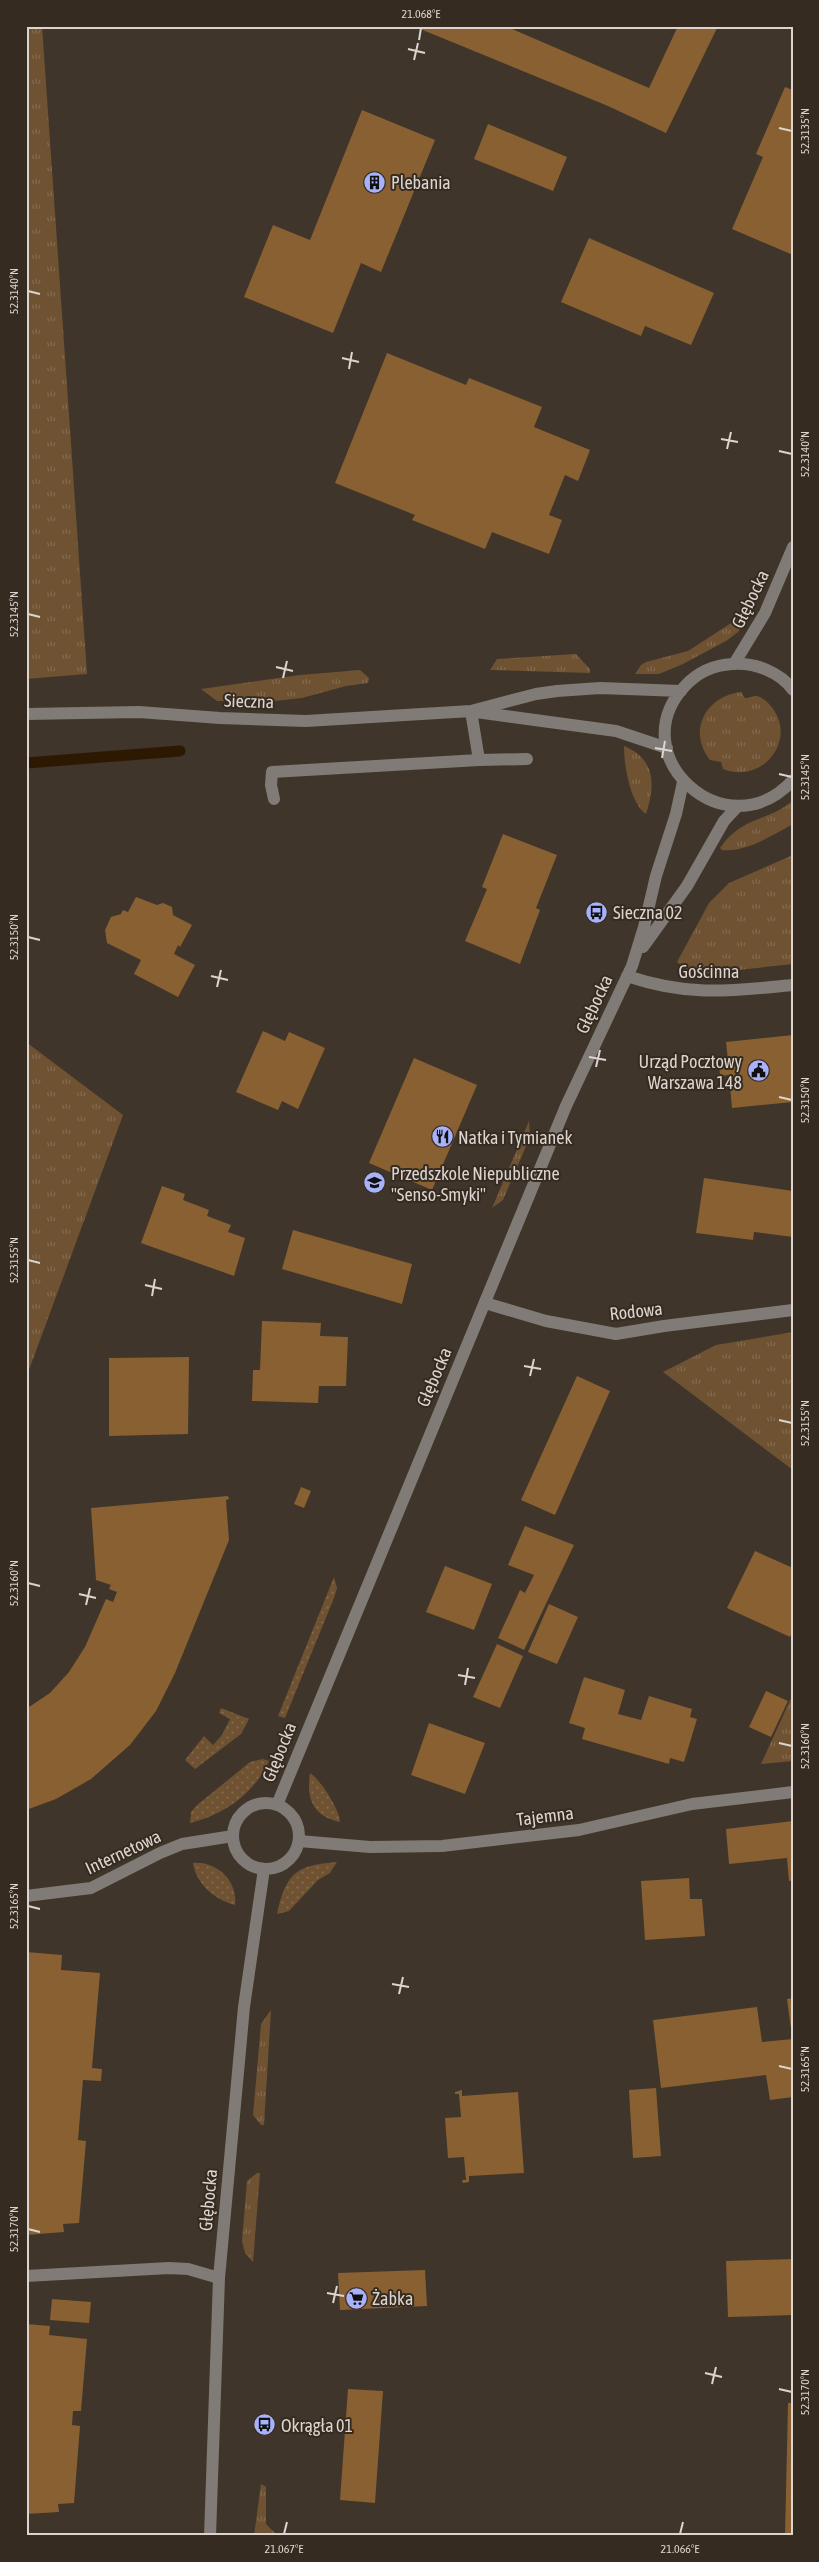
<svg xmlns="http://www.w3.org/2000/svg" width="819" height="2562" font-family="'Asap Condensed',sans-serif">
  <defs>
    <pattern id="grass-tufts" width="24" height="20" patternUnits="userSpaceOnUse" patternTransform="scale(1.25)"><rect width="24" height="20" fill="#6f5232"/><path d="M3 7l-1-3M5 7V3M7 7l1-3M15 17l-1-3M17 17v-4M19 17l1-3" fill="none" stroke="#836a4f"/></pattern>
    <pattern id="park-dots" width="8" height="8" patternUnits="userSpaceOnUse" patternTransform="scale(1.25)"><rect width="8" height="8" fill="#6f5232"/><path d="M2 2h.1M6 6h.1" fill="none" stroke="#836a4f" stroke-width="1.8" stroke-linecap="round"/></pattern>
  </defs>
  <rect width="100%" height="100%" fill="#3f352b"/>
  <path fill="url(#grass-tufts)" d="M 26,26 L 42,26 L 87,674 L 26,679 Z
    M 742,616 L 750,616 L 738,632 L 726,641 L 683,664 L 659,674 L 635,674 L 641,665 L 646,662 L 688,651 Z
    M 576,654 L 590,669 L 590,673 L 490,670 L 497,659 Z
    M 360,670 L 369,678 L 368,683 L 346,686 L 302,698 L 274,701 L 217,701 L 201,689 L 300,675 Z
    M 741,692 L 745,698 C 750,698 752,696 756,696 C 760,696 766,701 769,704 C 800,737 764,785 723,769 L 721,762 L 710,760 C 687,731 706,696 741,692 Z
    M 624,746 C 655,759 656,784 646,814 C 630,803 624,765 624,746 Z
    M 793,800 L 793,824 C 773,835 745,853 722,850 L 720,848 C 744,814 770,822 793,800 Z
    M 793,855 L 793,964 L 701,974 L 688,971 L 677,962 L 709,903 L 729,883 Z
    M 26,1042 L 123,1115 L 26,1378 Z
    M 529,1121 L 530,1137 L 503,1200 L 492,1208 Z
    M 793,1332 L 793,1470 L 663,1372 L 716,1345 Z
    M 793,1694 L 793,1761 L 761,1764 Z
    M 271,2010 L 264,2125 L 261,2125 L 253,2115 L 261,2024 Z
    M 257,2173 L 260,2173 L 253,2262 L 245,2253 L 242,2241 L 247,2181 Z
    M 261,2484 L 266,2487 L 266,2524 L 278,2536 L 254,2536 Z"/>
  <path fill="url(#park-dots)" d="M 334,1577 L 337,1588 L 334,1598 L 285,1718 L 278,1716 Z
    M 221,1708 L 249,1719 L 241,1734 L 195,1769 L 185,1760 L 204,1736 L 213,1745 L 222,1735 L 230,1719 L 219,1713 Z
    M 263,1759 L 269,1761 C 254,1794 224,1815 190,1823 L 191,1812 L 196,1806 L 250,1762 Z
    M 310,1773 C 320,1779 340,1810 340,1822 C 313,1816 306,1799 310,1773 Z
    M 337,1862 L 330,1873 L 318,1880 L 289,1911 L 277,1914 C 286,1873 296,1865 337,1862 Z
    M 193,1863 C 217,1861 238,1881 235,1905 C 215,1900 196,1884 193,1863 Z"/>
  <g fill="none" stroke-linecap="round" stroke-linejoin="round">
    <path stroke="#2d1902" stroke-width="11" d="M 26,763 L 180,751"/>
  </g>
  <path fill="#896032" d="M 413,26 L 505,26 L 649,88 L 678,26 L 718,26 L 666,133 L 608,106 Z
    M 785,87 L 793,90 L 793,255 L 732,229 L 763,157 L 756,154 Z
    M 362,110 L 435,140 L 381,272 L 361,263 L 333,333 L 244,297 L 273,225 L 310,240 Z
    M 488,124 L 567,157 L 553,191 L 474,159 Z
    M 589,238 L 714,293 L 691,345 L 645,326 L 641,336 L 561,302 Z
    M 387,353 L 466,385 L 469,378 L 542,407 L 534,427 L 590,450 L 578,481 L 565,475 L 549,515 L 562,520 L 549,554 L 492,532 L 485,549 L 412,520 L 415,515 L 335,483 Z
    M 503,834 L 557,855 L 536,908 L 540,910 L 520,964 L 465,941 L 487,889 L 482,887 Z
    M 136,897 L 157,905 L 163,903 L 172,907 L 173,915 L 192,925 L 180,947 L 178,945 L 174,954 L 195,965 L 178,997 L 134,974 L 141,960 L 107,943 L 105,930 L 111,917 L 121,914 L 123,910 L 128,912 Z
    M 263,1031 L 285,1041 L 289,1032 L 325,1048 L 298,1109 L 282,1101 L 278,1110 L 236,1092 Z
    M 793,1035 L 793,1102 L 732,1108 L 729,1075 L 720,1076 L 719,1062 L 728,1060 L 726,1042 Z
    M 414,1058 L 477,1085 L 432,1190 L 369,1163 Z
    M 704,1178 L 793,1191 L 793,1237 L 754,1232 L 753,1240 L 696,1233 Z
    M 162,1186 L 185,1194 L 183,1200 L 209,1210 L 207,1216 L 231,1225 L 228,1232 L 245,1238 L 234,1276 L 141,1243 Z
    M 293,1230 L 412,1264 L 402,1304 L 282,1269 Z
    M 262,1321 L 321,1323 L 320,1336 L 348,1337 L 346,1386 L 319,1386 L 318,1403 L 252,1401 L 253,1370 L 260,1370 Z
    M 189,1357 L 188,1434 L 109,1436 L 109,1358 Z
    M 577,1376 L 610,1391 L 555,1515 L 521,1500 Z
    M 301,1487 L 311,1491 L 304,1508 L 294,1504 Z
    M 228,1496 L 229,1499 L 226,1500 L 229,1540 L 175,1673 L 156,1711 L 130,1745 L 91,1779 L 56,1799 L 26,1810 L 26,1709 L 50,1693 L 69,1672 L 85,1647 L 106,1599 L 113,1602 L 117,1592 L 109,1589 L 111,1585 L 96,1580 L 91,1508 Z
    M 525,1526 L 574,1545 L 524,1650 L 498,1638 L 520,1590 L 525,1593 L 534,1575 L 508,1565 Z
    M 755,1551 L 793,1568 L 793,1630 L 790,1637 L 727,1608 Z
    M 445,1566 L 492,1584 L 474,1630 L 426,1612 Z
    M 549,1604 L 578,1617 L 557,1664 L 528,1652 Z
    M 497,1644 L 523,1656 L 500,1708 L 473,1697 Z
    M 584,1677 L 625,1690 L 618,1714 L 641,1720 L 649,1696 L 692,1709 L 690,1717 L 697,1719 L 684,1762 L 670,1758 L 669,1764 L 582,1739 L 585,1728 L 569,1723 Z
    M 766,1691 L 788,1701 L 771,1737 L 749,1727 Z
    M 429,1723 L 485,1743 L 465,1794 L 411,1775 Z
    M 793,1821 L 793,1880 L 789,1881 L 787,1858 L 729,1864 L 726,1829 Z
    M 689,1878 L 690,1899 L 702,1899 L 705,1936 L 645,1940 L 641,1881 Z
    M 26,1952 L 62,1955 L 61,1970 L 100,1973 L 92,2068 L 102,2069 L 101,2081 L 83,2080 L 78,2140 L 86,2141 L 79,2223 L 63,2224 L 64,2232 L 26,2235 Z
    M 793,1998 L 793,2036 L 792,2036 L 787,1999 Z
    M 757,2007 L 762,2042 L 793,2039 L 793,2097 L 770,2100 L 766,2075 L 661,2088 L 653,2020 Z
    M 656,2088 L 661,2156 L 633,2158 L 629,2090 Z
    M 462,2090 L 462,2096 L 518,2092 L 524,2173 L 469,2176 L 469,2182 L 463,2183 L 462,2180 L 466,2180 L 464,2157 L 448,2158 L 445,2118 L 461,2117 L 459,2094 L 455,2094 L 455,2092 Z
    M 793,2259 L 793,2315 L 728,2317 L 726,2261 Z
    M 425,2270 L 427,2306 L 340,2310 L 338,2273 Z
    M 52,2299 L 91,2302 L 89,2323 L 50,2320 Z
    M 26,2324 L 50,2326 L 49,2335 L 87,2339 L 81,2411 L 73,2411 L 72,2425 L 80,2426 L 74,2503 L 58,2504 L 59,2512 L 26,2514 Z
    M 348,2389 L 383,2391 L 375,2503 L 340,2500 Z
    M 788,2403 L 793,2403 L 793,2536 L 785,2536 Z"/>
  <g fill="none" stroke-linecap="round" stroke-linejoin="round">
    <path stroke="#807b76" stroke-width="12" d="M 734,664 L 765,613 L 793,547
      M 793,690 C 780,672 754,662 732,664 C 714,665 697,673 685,686 C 620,755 726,853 793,780
      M 476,712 L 616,731 L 667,748
      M 26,714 L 139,712 L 220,718 L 306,721 L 471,711 L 536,694 L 557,691 L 600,688 L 681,691
      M 479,760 L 527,759
      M 274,799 L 271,785 L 272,772 L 479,760 L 471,711
      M 643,947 L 687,886 L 724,821 L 737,807
      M 627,976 C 689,997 730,991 793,985
      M 485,1303 L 546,1321 L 616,1334 L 664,1326 L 793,1310
      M233 1836a33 33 0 1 1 66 0a33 33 0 1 1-66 0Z
      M 277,1805 L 566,1106 L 632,966 L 644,927 L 656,876 L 676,814 L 683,782
      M 299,1841 L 370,1847 L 442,1846 L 579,1830 L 692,1804 L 793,1792
      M 26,1896 L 91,1888 L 160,1853 L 182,1844 L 233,1836
      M 26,2276 L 169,2268 L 188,2269 L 219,2278
      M 210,2536 L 219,2278 L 244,2007 L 264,1869"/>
  </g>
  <path fill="none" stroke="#dcd5cf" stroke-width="2" d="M 419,40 L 421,28M 408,49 L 425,53M 414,60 L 418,43M 779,128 L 792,131M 28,291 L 40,294M 342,358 L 359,362M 349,369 L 352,352M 721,439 L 738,442M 727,449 L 731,432M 779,451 L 792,454M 28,614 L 40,617M 276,667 L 293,671M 283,678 L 287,661M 655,748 L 672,751M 662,758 L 665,741M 779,774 L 792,777M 28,937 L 40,940M 211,976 L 228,980M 217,987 L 221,970M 589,1057 L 606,1060M 596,1067 L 600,1050M 779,1097 L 792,1100M 28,1260 L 40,1263M 145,1285 L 162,1289M 152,1296 L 155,1279M 524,1366 L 541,1369M 530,1376 L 534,1359M 779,1420 L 792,1423M 28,1583 L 40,1586M 79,1594 L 96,1598M 86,1605 L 90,1588M 458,1675 L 475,1678M 465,1685 L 468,1668M 779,1743 L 792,1746M 28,1906 L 40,1909M 392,1984 L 409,1987M 399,1994 L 403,1977M 779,2066 L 792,2069M 28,2229 L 40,2232M 327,2293 L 344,2296M 333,2303 L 337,2286M 705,2373 L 722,2377M 712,2384 L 716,2367M 779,2389 L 792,2392M 284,2534 L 287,2522M 680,2534 L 683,2522"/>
  <defs>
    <symbol id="building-disc" viewBox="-11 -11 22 22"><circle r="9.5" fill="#a7b1fc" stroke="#352b21"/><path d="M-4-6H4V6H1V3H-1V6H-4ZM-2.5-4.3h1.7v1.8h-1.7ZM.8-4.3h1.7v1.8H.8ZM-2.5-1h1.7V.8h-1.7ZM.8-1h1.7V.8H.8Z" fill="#111"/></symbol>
    <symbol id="bus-disc" viewBox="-11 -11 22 22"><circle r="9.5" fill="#a7b1fc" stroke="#352b21"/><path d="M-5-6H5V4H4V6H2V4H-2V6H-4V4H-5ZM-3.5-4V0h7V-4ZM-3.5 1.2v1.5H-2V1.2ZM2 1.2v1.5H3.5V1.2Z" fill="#111"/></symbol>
    <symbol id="civic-disc" viewBox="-11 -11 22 22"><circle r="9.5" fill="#a7b1fc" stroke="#352b21"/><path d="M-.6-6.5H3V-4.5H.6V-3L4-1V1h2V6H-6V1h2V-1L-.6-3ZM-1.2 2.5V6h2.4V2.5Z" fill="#111"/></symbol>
    <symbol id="restaurant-disc" viewBox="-11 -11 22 22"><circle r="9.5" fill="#a7b1fc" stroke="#352b21"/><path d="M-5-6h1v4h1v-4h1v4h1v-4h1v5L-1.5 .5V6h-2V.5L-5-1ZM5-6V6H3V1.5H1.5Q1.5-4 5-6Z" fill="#111"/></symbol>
    <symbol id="school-disc" viewBox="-11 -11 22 22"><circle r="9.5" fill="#a7b1fc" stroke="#352b21"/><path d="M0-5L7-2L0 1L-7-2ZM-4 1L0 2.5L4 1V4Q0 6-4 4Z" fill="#111"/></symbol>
    <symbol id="supermarket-disc" viewBox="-11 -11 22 22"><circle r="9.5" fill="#a7b1fc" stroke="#352b21"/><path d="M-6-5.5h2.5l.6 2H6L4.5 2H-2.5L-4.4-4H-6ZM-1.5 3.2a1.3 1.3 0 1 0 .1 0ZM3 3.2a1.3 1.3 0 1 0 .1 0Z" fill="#111"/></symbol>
  </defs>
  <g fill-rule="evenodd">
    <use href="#building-disc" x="362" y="170" width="25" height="25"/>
    <use href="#bus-disc" x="584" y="900" width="25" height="25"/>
    <use href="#civic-disc" x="746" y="1058" width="25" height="25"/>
    <use href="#restaurant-disc" x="430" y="1124" width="25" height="25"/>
    <use href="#school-disc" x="362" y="1170" width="25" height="25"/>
    <use href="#supermarket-disc" x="344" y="2286" width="25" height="25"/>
    <use href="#bus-disc" x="252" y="2412" width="25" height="25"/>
  </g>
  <g text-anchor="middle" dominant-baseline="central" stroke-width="4" stroke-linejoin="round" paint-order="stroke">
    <g font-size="18" fill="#dcd5cf" stroke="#352b21" text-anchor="start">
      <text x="391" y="182">Plebania</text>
      <text x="613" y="912">Sieczna 02</text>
      <text x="742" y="1061" text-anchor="end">Urząd Pocztowy<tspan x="742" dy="21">Warszawa 148</tspan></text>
      <text x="458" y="1137">Natka i Tymianek</text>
      <text x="391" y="1173">Przedszkole Niepubliczne<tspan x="391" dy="21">"Senso-Smyki"</tspan></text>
      <text x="372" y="2298">Żabka</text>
      <text x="281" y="2425">Okrągła 01</text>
    </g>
    <g font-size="18" fill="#dcd5cf" stroke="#352b21">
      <text transform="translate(750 599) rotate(-64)">Głębocka</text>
      <text transform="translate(249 701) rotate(2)">Sieczna</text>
      <text x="709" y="971">Gościnna</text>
      <text transform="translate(594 1004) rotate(-65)">Głębocka</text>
      <text transform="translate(636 1311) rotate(-6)">Rodowa</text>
      <text transform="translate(434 1377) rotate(-67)">Głębocka</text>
      <text transform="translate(279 1752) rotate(-68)">Głębocka</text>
      <text transform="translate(545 1816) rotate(-7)">Tajemna</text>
      <text transform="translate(123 1852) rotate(-25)">Internetowa</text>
      <text transform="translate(208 2200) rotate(-85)">Głębocka</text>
    </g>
  </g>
  <rect width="819" height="2562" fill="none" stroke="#352b21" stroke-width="55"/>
  <rect x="28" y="28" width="764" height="2506" fill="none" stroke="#dcd5cf" stroke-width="2"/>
  <g font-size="12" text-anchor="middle" fill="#dcd5cf">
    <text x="421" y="18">21.068°E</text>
    <text transform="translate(805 131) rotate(-90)" y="4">52.3135°N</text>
    <text transform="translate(14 291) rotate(-90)" y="4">52.3140°N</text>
    <text transform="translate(805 454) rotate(-90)" y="4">52.3140°N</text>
    <text transform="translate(14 614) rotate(-90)" y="4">52.3145°N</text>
    <text transform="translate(805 777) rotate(-90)" y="4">52.3145°N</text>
    <text transform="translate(14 937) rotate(-90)" y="4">52.3150°N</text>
    <text transform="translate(805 1100) rotate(-90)" y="4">52.3150°N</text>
    <text transform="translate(14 1260) rotate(-90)" y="4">52.3155°N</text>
    <text transform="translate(805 1423) rotate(-90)" y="4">52.3155°N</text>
    <text transform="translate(14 1583) rotate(-90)" y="4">52.3160°N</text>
    <text transform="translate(805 1746) rotate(-90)" y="4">52.3160°N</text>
    <text transform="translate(14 1906) rotate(-90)" y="4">52.3165°N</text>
    <text transform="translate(805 2069) rotate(-90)" y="4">52.3165°N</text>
    <text transform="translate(14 2229) rotate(-90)" y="4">52.3170°N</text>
    <text transform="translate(805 2392) rotate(-90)" y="4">52.3170°N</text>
    <text x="284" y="2553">21.067°E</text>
    <text x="680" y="2553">21.066°E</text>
  </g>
</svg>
